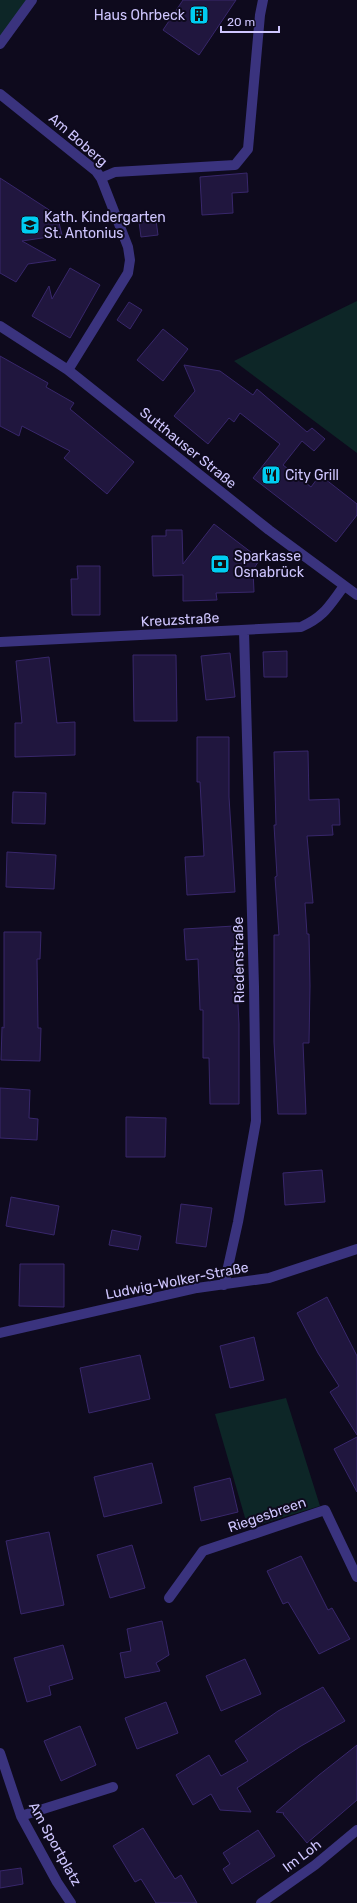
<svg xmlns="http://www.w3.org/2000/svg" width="357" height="1903" font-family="Rubik,sans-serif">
  <rect width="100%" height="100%" fill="#0e0a1d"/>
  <path fill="#0d2627" d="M 0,0 L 29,0 L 0,38 Z
    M 357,301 L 357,453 L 234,361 Z
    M 286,1398 L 320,1506 L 248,1528 L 215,1414 Z"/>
  <path fill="#20163e" stroke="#38276b" d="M 183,0 L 236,0 L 199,55 L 163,30 Z
    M 247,173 L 248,192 L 232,193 L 233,213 L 202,215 L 200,177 Z
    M 0,178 L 57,215 L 62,235 L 22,241 L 56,260 L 28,264 L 16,282 L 0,273 Z
    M 156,220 L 158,235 L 141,237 L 139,222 Z
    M 70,268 L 100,285 L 70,338 L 32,316 L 49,286 L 52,299 Z
    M 129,302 L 142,310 L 130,329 L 117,320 Z
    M 163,329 L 188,349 L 163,381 L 137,360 Z
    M 0,356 L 48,383 L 46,387 L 74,403 L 70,409 L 134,462 L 107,494 L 64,458 L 70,451 L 22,426 L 19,436 L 0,426 Z
    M 184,365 L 220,371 L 253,395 L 257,389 L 307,432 L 312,428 L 325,439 L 314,451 L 302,441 L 283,465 L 311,487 L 320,475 L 357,504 L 357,515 L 336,542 L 253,478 L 280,444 L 240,413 L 234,422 L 229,418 L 208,444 L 174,416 L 195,391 Z
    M 214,524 L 260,559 L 253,570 L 254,592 L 216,593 L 217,600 L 183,601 L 183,575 L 153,576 L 152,536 L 166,536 L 166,530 L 182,530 L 183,564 Z
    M 77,566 L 100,566 L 100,615 L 72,615 L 71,579 L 78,579 Z
    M 287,651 L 287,677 L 264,677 L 263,652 Z
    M 230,653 L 235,697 L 206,700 L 201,656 Z
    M 133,655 L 176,655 L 177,721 L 134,721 Z
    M 49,657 L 57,723 L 75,722 L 75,755 L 15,757 L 15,723 L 22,723 L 16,661 Z
    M 197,737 L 229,737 L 229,797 L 235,892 L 187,895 L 185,857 L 204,856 L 200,782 L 197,782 Z
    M 308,751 L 309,800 L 339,799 L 340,825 L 332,825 L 333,835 L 307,836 L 313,903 L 305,903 L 307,934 L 309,934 L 310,986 L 309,1043 L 303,1043 L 306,1114 L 278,1114 L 274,1042 L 274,935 L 279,935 L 275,877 L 277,876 L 274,825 L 276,825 L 274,752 Z
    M 13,792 L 46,793 L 45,824 L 12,823 Z
    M 7,852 L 56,855 L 54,889 L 6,887 Z
    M 234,926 L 239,1024 L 239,1104 L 210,1104 L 209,1058 L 203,1058 L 203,1010 L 200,1010 L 198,959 L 186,960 L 184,929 Z
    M 4,932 L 41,932 L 40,959 L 37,959 L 38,1028 L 41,1028 L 40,1061 L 1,1060 L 2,1027 L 4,1028 Z
    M 0,1088 L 30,1090 L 29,1118 L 38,1119 L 37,1140 L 0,1138 Z
    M 126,1117 L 166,1118 L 165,1157 L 126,1157 Z
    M 322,1170 L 325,1202 L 285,1205 L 283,1173 Z
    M 11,1197 L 59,1206 L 54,1235 L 6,1226 Z
    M 181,1204 L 212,1208 L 206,1247 L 176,1243 Z
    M 112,1230 L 141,1236 L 138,1250 L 109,1245 Z
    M 20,1264 L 64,1264 L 64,1307 L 19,1306 Z
    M 327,1297 L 357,1356 L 357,1435 L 330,1392 L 339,1386 L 318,1353 L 297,1313 Z
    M 254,1337 L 264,1380 L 230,1388 L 220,1346 Z
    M 140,1355 L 150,1399 L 89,1413 L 80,1368 Z
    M 357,1437 L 357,1492 L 334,1449 Z
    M 152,1463 L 162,1503 L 104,1517 L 94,1477 Z
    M 230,1478 L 238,1512 L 201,1521 L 194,1487 Z
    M 49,1532 L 64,1605 L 21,1614 L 6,1541 Z
    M 132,1545 L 145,1588 L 110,1598 L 97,1555 Z
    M 301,1556 L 328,1610 L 332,1608 L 350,1639 L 319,1654 L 288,1602 L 283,1604 L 267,1571 Z
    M 162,1621 L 169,1655 L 156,1663 L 160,1671 L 125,1678 L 120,1653 L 131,1651 L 127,1629 Z
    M 63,1645 L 73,1679 L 49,1686 L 51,1695 L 27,1702 L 14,1658 Z
    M 245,1659 L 261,1694 L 221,1711 L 206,1676 Z
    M 323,1687 L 345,1721 L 301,1746 L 237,1788 L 251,1812 L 220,1810 L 211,1794 L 193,1805 L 176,1775 L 209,1755 L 221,1776 L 248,1761 L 235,1741 L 278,1711 Z
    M 166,1702 L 178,1733 L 137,1749 L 125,1718 Z
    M 80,1726 L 96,1765 L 61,1781 L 44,1741 Z
    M 357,1745 L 357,1800 L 307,1843 L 283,1814 L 284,1813 L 276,1812 L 319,1775 Z
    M 143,1828 L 175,1879 L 181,1875 L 197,1903 L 156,1903 L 141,1879 L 135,1882 L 113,1846 Z
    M 258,1830 L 275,1856 L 232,1884 L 223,1869 L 230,1864 L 223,1853 Z
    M 21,1868 L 23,1884 L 0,1888 L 0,1871 Z"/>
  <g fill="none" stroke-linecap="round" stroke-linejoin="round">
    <path stroke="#3a337e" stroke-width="10" d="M 0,44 L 32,0
      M 0,94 L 96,171 L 101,178 L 128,247 L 130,260 L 128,273 L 68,370
      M 101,178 L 115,172 L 235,165 L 248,149 L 260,15 L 263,0
      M 0,326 L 68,370 L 269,530 L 357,595
      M 0,642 L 301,627 C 324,617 329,606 344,586
      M 224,1285 L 238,1222 L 256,1121 L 254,986 L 244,631
      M 0,1333 L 197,1288 L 269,1278 L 357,1249
      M 169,1598 L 203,1551 L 325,1510 L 357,1577
      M 0,1753 L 21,1816 L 57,1882 L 71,1903
      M 21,1816 L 113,1787
      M 261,1903 L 315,1865 L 357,1830"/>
  </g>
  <defs>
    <symbol id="building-square" viewBox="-11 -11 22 22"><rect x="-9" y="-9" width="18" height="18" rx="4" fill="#00cdf1" stroke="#0e0a1d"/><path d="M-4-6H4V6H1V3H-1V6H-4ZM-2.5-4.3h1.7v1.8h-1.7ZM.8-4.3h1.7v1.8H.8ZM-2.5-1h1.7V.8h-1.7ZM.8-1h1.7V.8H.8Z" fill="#111"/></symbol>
    <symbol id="school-square" viewBox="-11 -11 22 22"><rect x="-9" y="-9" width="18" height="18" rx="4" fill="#00cdf1" stroke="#0e0a1d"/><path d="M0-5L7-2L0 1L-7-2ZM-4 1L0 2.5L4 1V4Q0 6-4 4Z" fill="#111"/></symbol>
    <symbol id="restaurant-square" viewBox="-11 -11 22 22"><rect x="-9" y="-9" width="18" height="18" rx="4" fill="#00cdf1" stroke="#0e0a1d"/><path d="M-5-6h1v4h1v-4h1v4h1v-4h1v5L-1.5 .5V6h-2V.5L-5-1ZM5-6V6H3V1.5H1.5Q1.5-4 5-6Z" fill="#111"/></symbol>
    <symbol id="bank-square" viewBox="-11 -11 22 22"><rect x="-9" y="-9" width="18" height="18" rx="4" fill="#00cdf1" stroke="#0e0a1d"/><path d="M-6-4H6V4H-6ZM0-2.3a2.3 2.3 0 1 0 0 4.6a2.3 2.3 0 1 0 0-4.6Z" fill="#111"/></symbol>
  </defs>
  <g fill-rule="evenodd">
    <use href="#building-square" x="188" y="4" width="22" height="22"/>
    <use href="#school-square" x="19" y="214" width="22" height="22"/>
    <use href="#restaurant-square" x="260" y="464" width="22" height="22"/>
    <use href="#bank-square" x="209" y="553" width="22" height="22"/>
  </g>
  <g text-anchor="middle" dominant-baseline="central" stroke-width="4" stroke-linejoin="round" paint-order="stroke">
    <g font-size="14" fill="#cfc6ff" stroke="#0e0a1d" text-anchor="start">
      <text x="185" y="15" text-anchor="end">Haus Ohrbeck</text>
      <text x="44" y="217">Kath. Kindergarten<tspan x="44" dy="16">St. Antonius</tspan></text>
      <text x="285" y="475">City Grill</text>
      <text x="234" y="556">Sparkasse<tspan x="234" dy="16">Osnabrück</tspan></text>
    </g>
    <g font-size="14" fill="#cfc6ff" stroke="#0e0a1d">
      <text transform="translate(78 140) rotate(41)">Am Boberg</text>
      <text transform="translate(188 448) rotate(39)">Sutthauser Straße</text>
      <text transform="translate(180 620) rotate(-3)">Kreuzstraße</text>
      <text transform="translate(239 960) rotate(-91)">Riedenstraße</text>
      <text transform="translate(177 1281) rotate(-11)">Ludwig-Wolker-Straße</text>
      <text transform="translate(267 1515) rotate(-19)">Riegesbreen</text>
      <text transform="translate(55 1844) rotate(61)">Am Sportplatz</text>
      <text transform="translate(302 1856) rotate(-37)">Im Loh</text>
    </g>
  </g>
  <path d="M221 26v6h58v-6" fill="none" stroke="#cfc6ff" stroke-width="2"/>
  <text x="227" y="26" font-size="12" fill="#cfc6ff" stroke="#0e0a1d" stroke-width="3" paint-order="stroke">20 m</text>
</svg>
